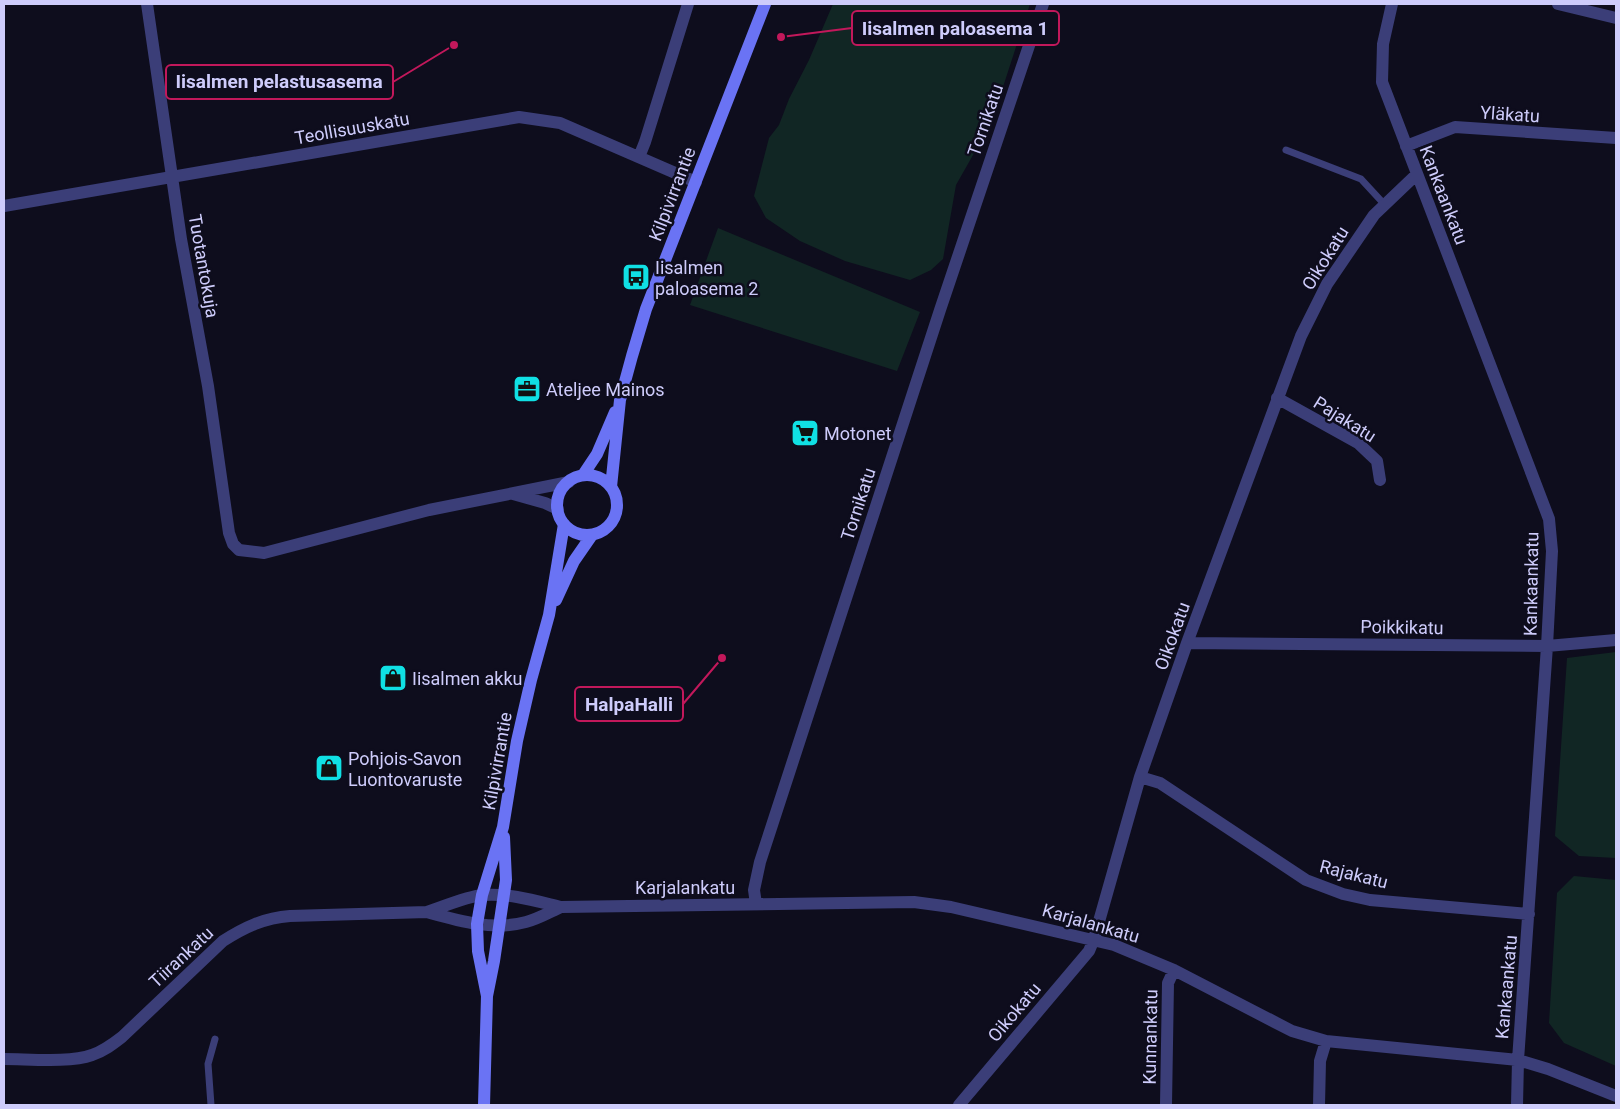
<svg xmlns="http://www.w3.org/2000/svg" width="1620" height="1109" font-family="Roboto,sans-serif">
  <rect width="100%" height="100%" fill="#0e0d1d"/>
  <path fill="#112624" d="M 833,4 L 1030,4 L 1002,90 L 985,131 L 977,148 L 956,185 L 943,259 L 931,270 L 910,280 L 845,261 L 800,241 L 766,218 L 754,196 L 769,138 L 779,125 L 789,99 L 809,60 Z
    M 718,228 L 920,312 L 897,371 L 690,305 Z
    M 1616,652 L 1616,858 L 1579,856 L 1555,836 L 1567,658 Z
    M 1574,876 L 1616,880 L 1616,1066 L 1564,1043 L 1549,1023 L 1557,893 Z"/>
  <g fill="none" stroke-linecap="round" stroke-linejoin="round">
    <path stroke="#3b3e78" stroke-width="7" d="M 1286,150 L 1361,179 L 1385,205
      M 211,1105 L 208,1064 L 215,1039"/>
    <path stroke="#3b3e78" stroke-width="12" d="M 147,4 L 181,239 L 208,386 L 229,533 L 233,544 L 239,550 L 264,553 L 429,510 L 569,482
      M 1392,4 L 1383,44 L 1382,82 L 1549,519 L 1552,551 L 1547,646 L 1518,1060 L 1517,1105
      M 1558,4 L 1616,18
      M 1406,146 L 1455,127 L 1616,138
      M 639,157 L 645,142 L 688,4
      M 4,206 L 519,117 L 560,123 L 696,182
      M 1277,398 L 1358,443 L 1377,461 L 1380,480
      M 513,494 L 545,503 L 558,509
      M 1187,643 L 1547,646 L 1616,640
      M 1140,777 L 1160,783 L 1306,880 L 1343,894 L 1370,900 L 1529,914
      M 756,904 L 754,890 L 760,862 L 940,310 L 1043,4
      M 561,907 C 550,912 538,919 526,922 C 493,931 459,921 427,912 C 442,907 468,896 483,895 C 510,893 536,901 561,907 L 914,902 L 951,907 L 1114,945 L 1174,970 L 1292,1031 L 1326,1041 L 1518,1060 L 1548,1069 L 1616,1096
      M 4,1059 C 29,1059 70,1063 92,1055 C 104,1051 113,1044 122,1037 L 223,941 C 245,927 264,918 290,916 L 427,912
      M 959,1105 L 1089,951 L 1094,939 L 1140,777 L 1187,643 L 1301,336 L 1327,284 L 1374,215 L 1417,174
      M 1166,1105 L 1168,983 L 1174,970
      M 1319,1105 L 1320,1061 L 1326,1041"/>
    <path stroke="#6a73f4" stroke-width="12" d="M 583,475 L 597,454 L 615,412
      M557 505a30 30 0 1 1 60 0a30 30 0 1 1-60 0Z
      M 611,487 L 620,400 L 632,356 L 646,309 L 765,4
      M 556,600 L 574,561 L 592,535
      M 487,996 L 478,951 L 477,924 L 482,895 L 503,827 L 517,741 L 531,680 L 549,615 L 564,524
      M 484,1105 L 487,996 L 494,961 L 506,880 L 504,837"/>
  </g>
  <defs>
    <symbol id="bus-square" viewBox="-11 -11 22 22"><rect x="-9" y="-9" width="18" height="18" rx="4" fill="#10e0e4" stroke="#0e0d1d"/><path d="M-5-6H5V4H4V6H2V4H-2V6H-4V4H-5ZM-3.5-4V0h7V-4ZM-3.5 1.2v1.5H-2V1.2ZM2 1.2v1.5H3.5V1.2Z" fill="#111"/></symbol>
    <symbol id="office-square" viewBox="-11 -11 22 22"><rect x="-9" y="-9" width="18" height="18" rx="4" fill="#10e0e4" stroke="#0e0d1d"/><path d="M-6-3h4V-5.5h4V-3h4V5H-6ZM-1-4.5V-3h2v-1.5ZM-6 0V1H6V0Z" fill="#111"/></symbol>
    <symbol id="supermarket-square" viewBox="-11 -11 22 22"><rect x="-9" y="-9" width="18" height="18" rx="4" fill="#10e0e4" stroke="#0e0d1d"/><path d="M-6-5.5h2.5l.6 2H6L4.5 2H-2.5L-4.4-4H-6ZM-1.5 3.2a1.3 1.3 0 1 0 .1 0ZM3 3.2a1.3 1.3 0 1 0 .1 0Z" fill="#111"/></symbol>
    <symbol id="shop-square" viewBox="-11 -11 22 22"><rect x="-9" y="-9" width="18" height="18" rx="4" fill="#10e0e4" stroke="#0e0d1d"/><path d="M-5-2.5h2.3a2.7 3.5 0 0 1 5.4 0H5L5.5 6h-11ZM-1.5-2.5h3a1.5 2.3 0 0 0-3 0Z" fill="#111"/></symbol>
  </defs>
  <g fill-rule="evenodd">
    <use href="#bus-square" x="620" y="261" width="32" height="32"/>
    <use href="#office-square" x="511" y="373" width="32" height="32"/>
    <use href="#supermarket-square" x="789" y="417" width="32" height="32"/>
    <use href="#shop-square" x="377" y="662" width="32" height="32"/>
    <use href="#shop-square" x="313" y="752" width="32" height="32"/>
  </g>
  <g text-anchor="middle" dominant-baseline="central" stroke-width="5" stroke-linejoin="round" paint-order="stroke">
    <g font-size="18" fill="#ceccfb" stroke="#0e0d1d">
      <text transform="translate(1510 114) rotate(4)">Yläkatu</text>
      <text transform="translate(985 120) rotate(-71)">Tornikatu</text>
      <text transform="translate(352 128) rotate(-10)">Teollisuuskatu</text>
      <text transform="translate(672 194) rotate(-69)">Kilpivirrantie</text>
      <text transform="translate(1444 195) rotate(69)">Kankaankatu</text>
      <text transform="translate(1325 258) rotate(-58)">Oikokatu</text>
      <text transform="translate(204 266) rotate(80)">Tuotantokuja</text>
      <text transform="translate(1345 419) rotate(32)">Pajakatu</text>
      <text transform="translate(858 504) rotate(-72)">Tornikatu</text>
      <text transform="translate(1531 584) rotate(-89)">Kankaankatu</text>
      <text transform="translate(1402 627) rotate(1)">Poikkikatu</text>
      <text transform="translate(1172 636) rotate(-70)">Oikokatu</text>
      <text transform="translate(497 761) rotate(-80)">Kilpivirrantie</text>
      <text transform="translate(1354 874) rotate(14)">Rajakatu</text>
      <text x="685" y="887">Karjalankatu</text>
      <text transform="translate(1091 923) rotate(16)">Karjalankatu</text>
      <text transform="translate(181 957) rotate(-43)">Tiirankatu</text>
      <text transform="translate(1506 987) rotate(-85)">Kankaankatu</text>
      <text transform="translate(1014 1012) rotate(-50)">Oikokatu</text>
      <text transform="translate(1150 1037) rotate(-89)">Kunnankatu</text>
    </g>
    <g font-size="18" fill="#ceccfb" stroke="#0e0d1d" text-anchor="start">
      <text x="655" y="267">Iisalmen<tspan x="655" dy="21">paloasema 2</tspan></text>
      <text x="546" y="389">Ateljee Mainos</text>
      <text x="824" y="433">Motonet</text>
      <text x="412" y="678">Iisalmen akku</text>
      <text x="348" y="758">Pohjois-Savon<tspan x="348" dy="21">Luontovaruste</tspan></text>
    </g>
  </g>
  <path fill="none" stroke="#c2185b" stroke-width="2" d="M781 37L852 28M454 45L393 82M722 658L683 704"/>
  <g fill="#c2185b" stroke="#0e0d1d" stroke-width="2">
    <circle cx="781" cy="37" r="5"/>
    <circle cx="454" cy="45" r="5"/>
    <circle cx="722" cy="658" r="5"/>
  </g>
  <g fill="#0e0d1d" stroke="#c2185b" stroke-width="2">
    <rect x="852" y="11" width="207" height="34" rx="5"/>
    <rect x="166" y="65" width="227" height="34" rx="5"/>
    <rect x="575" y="687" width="108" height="34" rx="5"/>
  </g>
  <g font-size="19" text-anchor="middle" font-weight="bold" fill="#ceccfb">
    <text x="955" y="35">Iisalmen paloasema 1</text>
    <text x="279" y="88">Iisalmen pelastusasema</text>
    <text x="629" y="711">HalpaHalli</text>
  </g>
  <rect width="1620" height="1109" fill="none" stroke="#ceccfb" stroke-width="10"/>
</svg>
